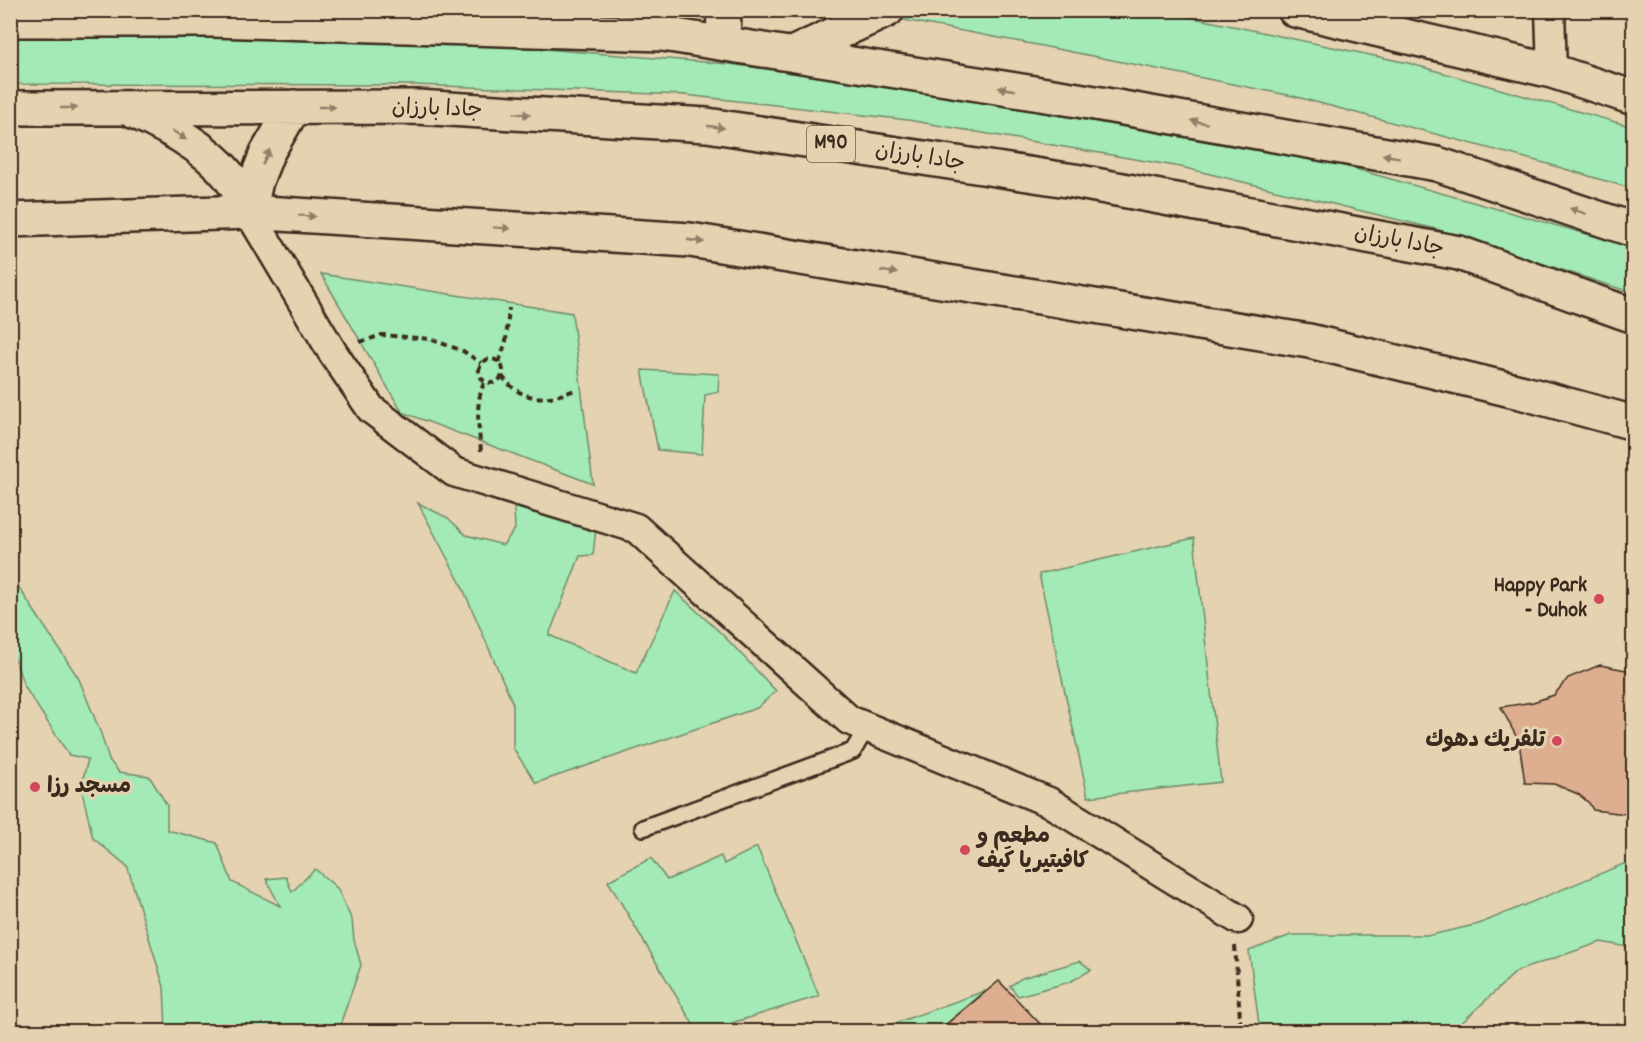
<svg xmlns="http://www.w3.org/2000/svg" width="1644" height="1042" font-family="Dekko,'Playpen Sans Arabic',sans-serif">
  <rect width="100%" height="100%" fill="#e4d2b0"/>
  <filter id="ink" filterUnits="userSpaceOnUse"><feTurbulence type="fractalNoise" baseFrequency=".0167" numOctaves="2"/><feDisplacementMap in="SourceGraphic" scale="12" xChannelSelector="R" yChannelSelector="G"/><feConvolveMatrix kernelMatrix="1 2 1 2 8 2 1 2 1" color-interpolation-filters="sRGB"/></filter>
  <g filter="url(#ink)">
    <path fill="#a3eab6" stroke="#6f8a6a" stroke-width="1.5" d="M 895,10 L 1161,11 L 1408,63 L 1633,127 L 1633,189 L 1548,164 L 1293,96 L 1037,45 L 882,16 Z
      M 11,33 L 167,33 L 481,44 L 729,64 L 883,85 L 1334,163 L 1633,247 L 1633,293 L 1436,229 L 1181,167 L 908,120 L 685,95 L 415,85 L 11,84 Z
      M 321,274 L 572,313 L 593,484 L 402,412 Z
      M 642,370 L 719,374 L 718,392 L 705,395 L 702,454 L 658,450 Z
      M 418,503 L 448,518 L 466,535 L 503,545 L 515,529 L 514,507 L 596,528 L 593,555 L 580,556 L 549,635 L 636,673 L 675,591 L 723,635 L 776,691 L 757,708 L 536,783 L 513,748 L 513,704 L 461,584 Z
      M 1194,538 L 1221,782 L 1088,797 L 1039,574 Z
      M 14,580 L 79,679 L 101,734 L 109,760 L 119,772 L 149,776 L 167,805 L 167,830 L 217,843 L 232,882 L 280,906 L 266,879 L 286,877 L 292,892 L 315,869 L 337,888 L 352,920 L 354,940 L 361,965 L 342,1019 L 340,1031 L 166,1031 L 164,987 L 127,866 L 93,838 L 81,787 L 88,759 L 69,755 L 24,686 L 12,651 Z
      M 757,847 L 819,996 L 706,1031 L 697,1031 L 608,881 L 651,858 L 667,880 L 721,856 L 724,864 Z
      M 1633,860 L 1633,948 L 1601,942 L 1517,971 L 1453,1031 L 1260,1031 L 1249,951 L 1291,935 L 1431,935 L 1479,924 Z
      M 1080,961 L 1091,970 L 1070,982 L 1018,996 L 1010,986 L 1022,978 Z
      M 985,991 L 944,1026 L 941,1031 L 870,1032 Z"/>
    <path fill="#deae90" stroke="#3b2a1e" stroke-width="1.5" d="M 1600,665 L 1626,670 L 1634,668 L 1634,815 L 1593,810 L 1589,803 L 1578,794 L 1554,784 L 1525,783 L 1519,742 L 1501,707 L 1533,702 L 1554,695 L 1568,678 Z
      M 999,981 L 1048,1032 L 948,1032 L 944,1026 Z"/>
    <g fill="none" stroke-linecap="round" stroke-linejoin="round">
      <defs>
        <path id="lane" d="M 643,828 L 853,751 L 867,727"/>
        <path id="street" d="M 1550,10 L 1552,71
          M 249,212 L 333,353 L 371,409 L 454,472 L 636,528 L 849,720 L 1049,802 L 1238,919"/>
        <path id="secondary" d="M 1295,10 L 1552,71 L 1634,98
          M 663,34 L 664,10
          M 723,43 L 724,10
          M 10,220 L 249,212 L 690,240 L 1309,341 L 1524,393 L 1634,423"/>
        <path id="highway" d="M 10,20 L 212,20 L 663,34 L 1078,100 L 1437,164 L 1634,230
          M 792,54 L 887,10
          M 10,108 L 417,107 L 707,125 L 1074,181 L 1459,253 L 1634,316
          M 131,110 C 167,126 215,152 236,186 C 241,194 245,203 249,212
          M 249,212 L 256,181 L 267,153 L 294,107"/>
      </defs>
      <use href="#lane" stroke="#3b2a1e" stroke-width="20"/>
      <use href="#street" stroke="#3b2a1e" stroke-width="33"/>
      <use href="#secondary" stroke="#3b2a1e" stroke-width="38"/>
      <use href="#highway" stroke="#3b2a1e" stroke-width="38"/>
      <path stroke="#3b2a1e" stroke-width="4" stroke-dasharray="6 4.5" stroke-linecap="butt" d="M 360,342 L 382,335 L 430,339 L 463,351 L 481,363
        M479 371a12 12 0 1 1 24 0a12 12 0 1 1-24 0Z
        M 499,362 L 506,341 L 509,308
        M 502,376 C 522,403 547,401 575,390
        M 481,451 C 479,428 474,403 485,381
        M 1235,946 L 1241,1032"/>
      <use href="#lane" stroke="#e4d2b0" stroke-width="15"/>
      <use href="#street" stroke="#e4d2b0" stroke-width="28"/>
      <use href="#secondary" stroke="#e4d2b0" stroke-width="33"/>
      <use href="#highway" stroke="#e4d2b0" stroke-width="33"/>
    </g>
    <defs><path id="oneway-solid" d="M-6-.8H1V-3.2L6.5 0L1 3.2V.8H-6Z" transform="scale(1.5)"/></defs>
    <g fill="#907e67">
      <use href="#oneway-solid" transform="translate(1007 89) rotate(-171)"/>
      <use href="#oneway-solid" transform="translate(327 107)"/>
      <use href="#oneway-solid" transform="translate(69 108)"/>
      <use href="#oneway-solid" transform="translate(522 114) rotate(4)"/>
      <use href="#oneway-solid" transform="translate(1199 122) rotate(-170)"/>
      <use href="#oneway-solid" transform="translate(716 127) rotate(8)"/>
      <use href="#oneway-solid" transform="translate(179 135) rotate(34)"/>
      <use href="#oneway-solid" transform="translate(1391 156) rotate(-170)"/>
      <use href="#oneway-solid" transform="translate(266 157) rotate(-65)"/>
      <use href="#oneway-solid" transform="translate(1578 211) rotate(-162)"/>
      <use href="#oneway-solid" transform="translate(307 216) rotate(4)"/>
      <use href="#oneway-solid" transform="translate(502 228) rotate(4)"/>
      <use href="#oneway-solid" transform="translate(696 241) rotate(8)"/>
      <use href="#oneway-solid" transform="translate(889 272) rotate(9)"/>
    </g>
  </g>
  <g fill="#d1495b" stroke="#e4d2b0" stroke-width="2">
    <circle cx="1599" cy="599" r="6"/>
    <circle cx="1557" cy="741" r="6"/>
    <circle cx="35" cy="787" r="6"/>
    <circle cx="965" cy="850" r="6"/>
  </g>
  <g text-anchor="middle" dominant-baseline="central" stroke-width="6" stroke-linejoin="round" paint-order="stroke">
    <rect fill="#e4d2b0" stroke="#6e5c4a" stroke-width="1.5" x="807" y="126" width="48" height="36" rx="4.5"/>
    <g font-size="21" font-weight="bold" fill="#3b2a1e">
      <text x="831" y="144">M90</text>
    </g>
    <g font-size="22" fill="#3b2a1e" stroke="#e4d2b0">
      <text transform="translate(437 110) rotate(2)">جادا بارزان</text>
      <text transform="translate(920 158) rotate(9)">جادا بارزان</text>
      <text transform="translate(1399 242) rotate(11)">جادا بارزان</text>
    </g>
    <g font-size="22" font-weight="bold" fill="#3b2a1e" stroke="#e4d2b0" text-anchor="end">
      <text x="1587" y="586">Happy Park<tspan x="1587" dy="25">- Duhok</tspan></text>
      <text x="1545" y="741">تلفريك دهوك</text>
      <text x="47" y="787" text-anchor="start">مسجد رزا</text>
      <text x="977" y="837" text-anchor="start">مطعم و<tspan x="977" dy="25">كافيتيريا كَيف</tspan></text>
    </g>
  </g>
  <rect width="1644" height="1042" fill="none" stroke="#e4d2b0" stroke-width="36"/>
  <rect x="18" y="18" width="1608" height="1006" fill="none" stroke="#3b2a1e" stroke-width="2" filter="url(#ink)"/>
</svg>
